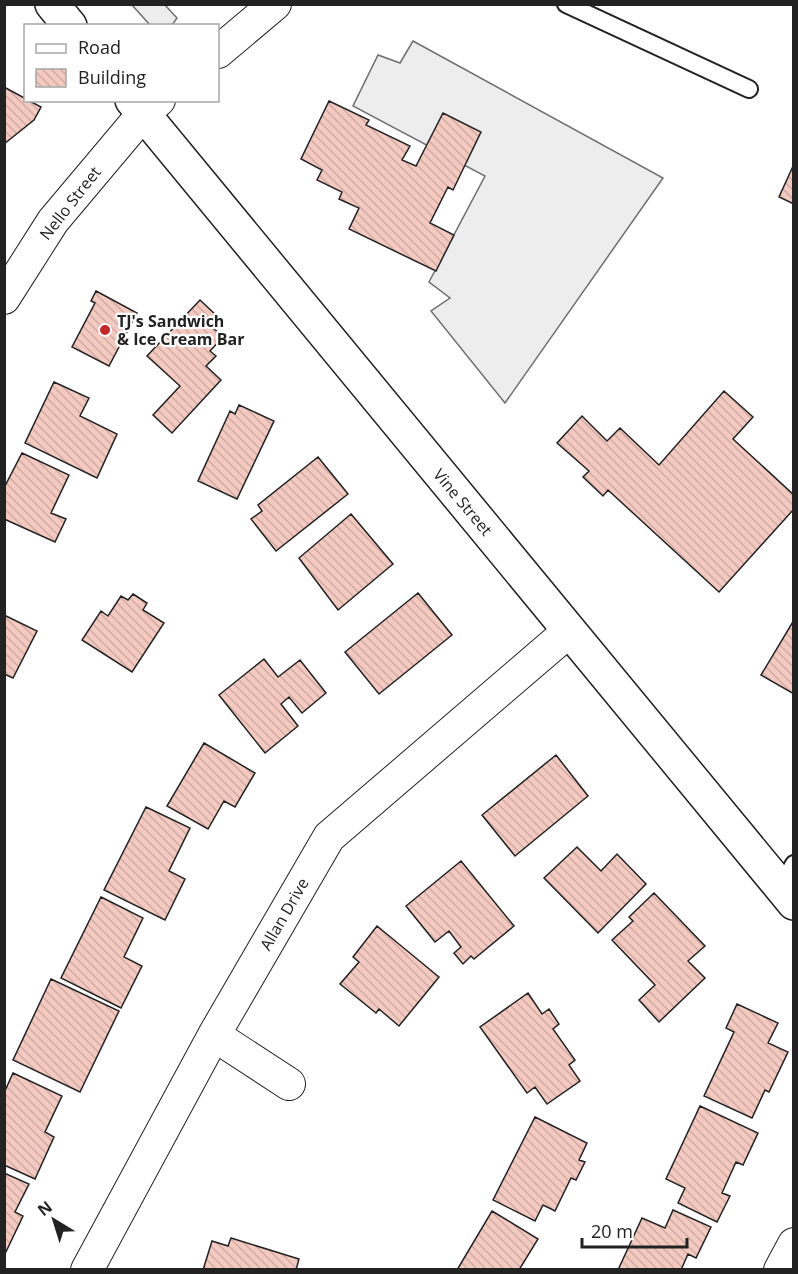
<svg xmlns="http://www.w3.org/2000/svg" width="798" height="1274" font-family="'Open Sans',sans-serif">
  <defs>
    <pattern id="building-back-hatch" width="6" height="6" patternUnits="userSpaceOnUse" patternTransform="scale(1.5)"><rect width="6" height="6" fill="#f3c9c0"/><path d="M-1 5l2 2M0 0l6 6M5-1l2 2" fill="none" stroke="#d0aca5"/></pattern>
  </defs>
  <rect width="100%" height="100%" fill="#fff"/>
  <path fill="#ededed" stroke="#6f6f6f" stroke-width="1.5" d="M 132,5 L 165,5 L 177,18 L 172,25 L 150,25 Z
    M 413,41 L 663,178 L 505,403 L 431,311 L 450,298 L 429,282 L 485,176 L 353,106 L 378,55 L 400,63 Z"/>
  <path fill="url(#building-back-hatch)" stroke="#222" stroke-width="1.5" d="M 4,87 L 41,107 L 34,120 L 4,144 Z
    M 329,101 L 369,120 L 366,125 L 410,146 L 402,160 L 416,166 L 443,113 L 481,132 L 453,190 L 448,187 L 430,223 L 454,235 L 436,271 L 349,229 L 359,208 L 339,199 L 342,192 L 317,180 L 322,170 L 301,159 Z
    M 794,164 L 794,204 L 779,197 Z
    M 96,291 L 137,313 L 109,366 L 72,347 L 95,303 L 91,301 Z
    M 200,300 L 218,317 L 210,325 L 223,337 L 210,351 L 216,356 L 206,366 L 221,380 L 172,433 L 153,415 L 180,386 L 147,356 Z
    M 54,382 L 89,398 L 80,416 L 117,434 L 97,478 L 25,443 Z
    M 724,391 L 753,417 L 733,439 L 794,495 L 794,509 L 719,592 L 608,490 L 603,496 L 583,477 L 589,471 L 557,443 L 582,416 L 607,441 L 620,428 L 659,465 Z
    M 239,405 L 274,421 L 237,499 L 198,481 L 230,411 L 235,414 Z
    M 22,453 L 69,475 L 51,513 L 66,519 L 55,542 L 4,519 L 4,488 Z
    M 318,457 L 348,494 L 276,551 L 251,519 L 262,511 L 258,505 Z
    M 351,514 L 393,564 L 338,610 L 299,558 Z
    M 418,593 L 452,635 L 379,694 L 345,652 Z
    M 133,594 L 147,603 L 143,610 L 164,623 L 132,672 L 82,640 L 101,611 L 108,616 L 121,596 L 128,600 Z
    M 4,615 L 37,631 L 13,678 L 4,674 Z
    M 794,620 L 794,694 L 761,675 Z
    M 264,659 L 278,677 L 300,660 L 326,693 L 302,713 L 289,697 L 281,704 L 298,726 L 265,753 L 219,695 Z
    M 204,743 L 255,773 L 235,807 L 224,801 L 208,829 L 167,806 Z
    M 556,755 L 588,796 L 515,856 L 482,815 Z
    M 146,807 L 190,828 L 169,871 L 185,879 L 165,920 L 104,890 Z
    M 577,847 L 601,871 L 617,854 L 646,884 L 598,933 L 544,878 Z
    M 461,861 L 514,926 L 474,959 L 471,956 L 463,964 L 454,953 L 461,947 L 449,931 L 435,942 L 406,906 Z
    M 654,893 L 705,946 L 688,961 L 705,978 L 659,1022 L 639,1000 L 655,985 L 612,940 L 633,921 L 629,917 Z
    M 101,897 L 143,918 L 124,957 L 142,966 L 121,1008 L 61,978 Z
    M 377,926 L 439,977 L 399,1026 L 379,1009 L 376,1013 L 340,984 L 359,962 L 353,957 Z
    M 51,979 L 119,1011 L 80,1092 L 13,1060 Z
    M 528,993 L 542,1014 L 549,1009 L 559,1024 L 553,1029 L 575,1060 L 569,1065 L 580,1081 L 547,1104 L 535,1087 L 527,1093 L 480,1027 Z
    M 737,1004 L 778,1023 L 768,1043 L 788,1052 L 769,1092 L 765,1090 L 752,1118 L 704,1096 L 734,1032 L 726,1028 Z
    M 13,1073 L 62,1096 L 45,1132 L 54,1137 L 35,1179 L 4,1165 L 4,1093 Z
    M 700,1106 L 758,1133 L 743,1165 L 736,1162 L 722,1193 L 730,1196 L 717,1222 L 678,1203 L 685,1188 L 666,1179 Z
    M 535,1117 L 587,1143 L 579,1160 L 585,1162 L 576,1180 L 571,1178 L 555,1211 L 543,1205 L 535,1221 L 493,1200 Z
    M 4,1173 L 29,1184 L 15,1212 L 23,1216 L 4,1256 Z
    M 673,1210 L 711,1227 L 696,1258 L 688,1254 L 681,1270 L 618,1270 L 642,1218 L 665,1228 Z
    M 492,1211 L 538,1239 L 519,1270 L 457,1270 Z
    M 231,1238 L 299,1259 L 296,1270 L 203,1270 L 212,1241 L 228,1246 Z"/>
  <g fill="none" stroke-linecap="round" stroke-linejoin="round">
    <defs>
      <path id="service" d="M 566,4 L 749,89
        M 781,887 L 794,864"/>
      <path id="minor" d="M 218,52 L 275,4
        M 4,298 L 53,221 L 143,114 L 159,100
        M 214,1035 L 289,1084
        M 87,1270 L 214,1035 L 329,837 L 569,631
        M 780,1270 L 794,1244"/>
      <path id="tertiary" d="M 52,4 L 70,26
        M 132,100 L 794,903"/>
    </defs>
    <use href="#service" stroke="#222" stroke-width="20"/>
    <use href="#minor" stroke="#222" stroke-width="34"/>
    <use href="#tertiary" stroke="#222" stroke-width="36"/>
    <use href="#service" stroke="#fff" stroke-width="16"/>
    <use href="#minor" stroke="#fff" stroke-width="32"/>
    <use href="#tertiary" stroke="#fff" stroke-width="33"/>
  </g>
  <circle fill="#c62828" stroke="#fff" stroke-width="2" cx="105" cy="330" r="6"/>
  <g text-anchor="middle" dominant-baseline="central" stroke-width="4.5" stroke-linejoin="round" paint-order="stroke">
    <g font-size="16" fill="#222" stroke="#fff">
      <text transform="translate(70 203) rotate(-52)">Nello Street</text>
      <text transform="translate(463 502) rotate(50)">Vine Street</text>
      <text transform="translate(284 914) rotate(-60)">Allan Drive</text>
    </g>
    <g font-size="16" font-weight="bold" fill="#222" stroke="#fff" text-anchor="start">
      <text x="117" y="321">TJ's Sandwich<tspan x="117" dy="18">&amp; Ice Cream Bar</tspan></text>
    </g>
  </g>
  <rect width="798" height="1274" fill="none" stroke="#222222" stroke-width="12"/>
  <rect x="24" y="24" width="195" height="78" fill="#ffffff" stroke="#a7a7a7" stroke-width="1.5"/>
  <rect x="36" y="44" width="30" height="9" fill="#ffffff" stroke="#a7a7a7" stroke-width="1.5"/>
  <text x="78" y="54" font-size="18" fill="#222222">Road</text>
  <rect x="36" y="69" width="30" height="18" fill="url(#building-back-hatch)" stroke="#a7a7a7" stroke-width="1.5"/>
  <text x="78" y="84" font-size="18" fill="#222222">Building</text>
  <g transform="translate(54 1220) rotate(322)" stroke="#ffffff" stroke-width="4.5" paint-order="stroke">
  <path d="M0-4.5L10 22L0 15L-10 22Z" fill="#222222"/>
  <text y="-9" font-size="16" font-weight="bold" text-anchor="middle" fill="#222222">N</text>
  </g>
  <path d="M582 1238v9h105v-9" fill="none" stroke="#222222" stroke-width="3"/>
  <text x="591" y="1238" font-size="18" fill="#222222" stroke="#ffffff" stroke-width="4.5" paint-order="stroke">20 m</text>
</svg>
